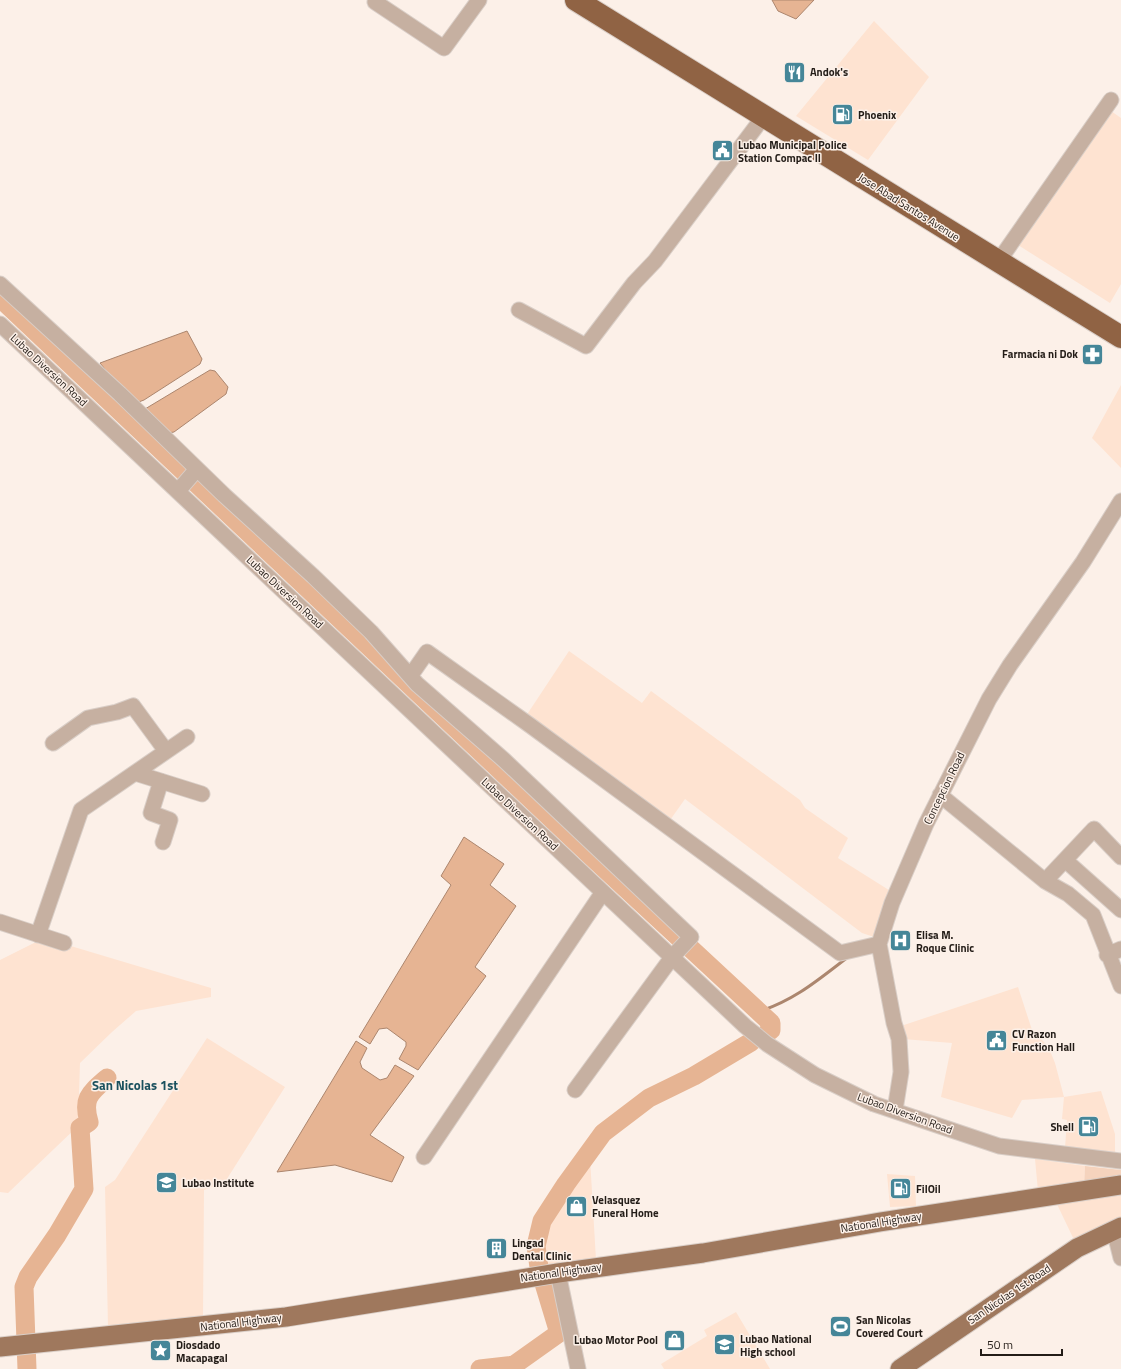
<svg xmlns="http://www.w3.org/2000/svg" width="1121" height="1369" font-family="'Titillium Web',sans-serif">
  <rect width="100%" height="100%" fill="#fcf0e8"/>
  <path fill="#fee3d1" d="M 874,21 L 929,77 L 868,160 L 796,116 Z
    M 1111,111 L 1121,118 L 1121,284 L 1110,303 L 1018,245 Z
    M 1121,385 L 1121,468 L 1092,438 Z
    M 569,651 L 642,703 L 651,691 L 800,800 L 805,808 L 848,838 L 838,858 L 892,892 L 874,937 L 862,933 L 685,799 L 668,823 L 524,719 Z
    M 44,938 L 211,988 L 211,997 L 136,1011 L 112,1032 L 80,1063 L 78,1126 L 8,1193 L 0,1192 L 0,960 Z
    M 1018,987 L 1032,1030 L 1048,1046 L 1055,1063 L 1064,1097 L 1101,1091 L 1115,1134 L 1115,1152 L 1065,1148 L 1067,1120 L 1062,1119 L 1064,1097 L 1022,1100 L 1012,1118 L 941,1097 L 952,1043 L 903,1039 L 901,1026 Z
    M 207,1038 L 285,1087 L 225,1182 L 204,1190 L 203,1317 L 108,1327 L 105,1187 L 115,1180 Z
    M 590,1158 L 596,1260 L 545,1266 L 543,1246 L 548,1224 Z
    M 1035,1159 L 1085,1166 L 1084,1186 L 1038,1191 Z
    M 887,1174 L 915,1176 L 916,1206 L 890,1207 Z
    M 1121,1189 L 1121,1223 L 1076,1244 L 1055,1200 Z
    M 736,1312 L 770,1369 L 664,1369 L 661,1364 L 707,1336 L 704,1330 Z"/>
  <path fill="#f5d3bd" d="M 1085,1166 L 1121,1170 L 1121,1181 L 1084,1186 Z"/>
  <path fill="#e6b493" stroke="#ac866e" d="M 772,0 L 814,0 L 796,19 L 778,11 Z
    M 187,331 L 202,359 L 200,364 L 144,400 L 136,403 L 131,402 L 100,363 Z
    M 210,370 L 215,371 L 228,387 L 226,394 L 174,432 L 168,433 L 145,409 Z
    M 464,837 L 504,864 L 490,885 L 516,906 L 475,967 L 486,976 L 418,1070 L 399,1059 L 406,1046 L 406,1042 L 387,1028 L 379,1029 L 370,1044 L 359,1037 L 451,885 L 441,876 Z
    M 356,1041 L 367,1048 L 360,1062 L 362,1068 L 380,1080 L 387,1078 L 395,1065 L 414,1076 L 370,1135 L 404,1157 L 392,1182 L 335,1165 L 277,1172 Z"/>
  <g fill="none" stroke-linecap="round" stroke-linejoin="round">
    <path stroke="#ac866e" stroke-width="3" d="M 758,1012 C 795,1000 818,980 848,957"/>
    <path stroke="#e6b493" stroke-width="19" d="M 0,298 L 592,857 L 771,1023 L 771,1030 L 768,1032
      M 27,1369 L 24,1287 L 28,1277 L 57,1235 L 84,1189 L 80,1128 L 89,1122 C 82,1098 90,1093 107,1078
      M 480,1369 L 514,1365 L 559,1333 L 539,1267 L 536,1246 L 542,1221 L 566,1184 L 603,1133 L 649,1098 L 694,1076 L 751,1042"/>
    <defs>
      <path id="minor" d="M 375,2 L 444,48 L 479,0
        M 998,262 L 1111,100
        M 0,284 L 120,394 L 224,495 L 313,576 L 371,632 L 417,684 L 504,760 L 691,937 L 673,956 L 575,1090
        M 519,310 L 586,346 L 634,283 L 655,261 L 764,116
        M 0,324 L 745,1026 L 767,1044 L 815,1075 L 874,1104 L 999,1146 L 1121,1161
        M 178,491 L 197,469
        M 411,675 L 427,652 L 531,726 L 840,953 L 879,944
        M 53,743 L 88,718 L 117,712 L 133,706 L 166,751
        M 135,773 L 202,794
        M 161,781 L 151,813 L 170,820 L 163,842
        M 940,795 L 1045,881 L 1068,894 L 1093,915 L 1121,986
        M 1065,860 L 1121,910
        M 1045,881 L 1094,829 L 1121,857
        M 0,922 L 64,943
        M 38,935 L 81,810 L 187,737
        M 1107,955 L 1121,949
        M 895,1110 L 901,1072 L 899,1039 L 894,1023 L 879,944 L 892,903 L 926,824 L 989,699 L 1010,665 L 1083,562 L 1121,501
        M 424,1157 L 603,892
        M 1114,1230 L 1121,1258
        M 558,1273 L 578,1369"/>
      <path id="major" d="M 0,1347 L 286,1317 L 558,1273 L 703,1253 L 880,1222 L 1121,1185
        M 900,1369 L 1077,1248 L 1121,1227"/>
      <path id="highway" d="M 576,0 L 1121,337"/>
    </defs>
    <use href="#minor" stroke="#d9cec7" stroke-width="17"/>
    <use href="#major" stroke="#d9cec7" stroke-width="21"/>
    <use href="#highway" stroke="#d9cec7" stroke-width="24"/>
    <use href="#minor" stroke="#c6b0a1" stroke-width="15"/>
    <use href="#major" stroke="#9f785d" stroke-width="19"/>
    <use href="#highway" stroke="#906344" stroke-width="22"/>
  </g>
  <defs>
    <symbol id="restaurant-square" viewBox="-11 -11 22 22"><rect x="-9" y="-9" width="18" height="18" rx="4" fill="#458698" stroke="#fcf0e8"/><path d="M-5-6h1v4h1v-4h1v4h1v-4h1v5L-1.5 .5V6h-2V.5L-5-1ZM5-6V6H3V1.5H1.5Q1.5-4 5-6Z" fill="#fff"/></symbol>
    <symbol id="fuel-square" viewBox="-11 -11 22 22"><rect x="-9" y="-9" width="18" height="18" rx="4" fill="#458698" stroke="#fcf0e8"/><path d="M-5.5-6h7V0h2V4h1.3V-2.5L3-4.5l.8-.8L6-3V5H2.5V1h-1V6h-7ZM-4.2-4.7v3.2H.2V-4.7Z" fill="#fff"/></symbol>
    <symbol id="civic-square" viewBox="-11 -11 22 22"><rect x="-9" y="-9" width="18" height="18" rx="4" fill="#458698" stroke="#fcf0e8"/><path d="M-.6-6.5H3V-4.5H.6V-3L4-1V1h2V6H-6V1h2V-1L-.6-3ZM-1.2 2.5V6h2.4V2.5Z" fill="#fff"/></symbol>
    <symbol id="pharmacy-square" viewBox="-11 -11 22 22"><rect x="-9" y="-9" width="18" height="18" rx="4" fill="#458698" stroke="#fcf0e8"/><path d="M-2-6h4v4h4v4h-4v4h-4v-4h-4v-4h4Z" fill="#fff"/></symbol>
    <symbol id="hospital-square" viewBox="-11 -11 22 22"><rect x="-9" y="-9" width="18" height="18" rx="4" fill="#458698" stroke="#fcf0e8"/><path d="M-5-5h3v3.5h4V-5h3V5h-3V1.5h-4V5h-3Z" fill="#fff"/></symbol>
    <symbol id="school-square" viewBox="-11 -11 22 22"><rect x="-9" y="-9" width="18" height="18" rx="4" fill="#458698" stroke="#fcf0e8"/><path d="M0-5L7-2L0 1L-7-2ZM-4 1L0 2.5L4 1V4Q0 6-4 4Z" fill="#fff"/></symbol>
    <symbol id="shop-square" viewBox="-11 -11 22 22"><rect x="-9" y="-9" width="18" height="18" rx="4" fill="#458698" stroke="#fcf0e8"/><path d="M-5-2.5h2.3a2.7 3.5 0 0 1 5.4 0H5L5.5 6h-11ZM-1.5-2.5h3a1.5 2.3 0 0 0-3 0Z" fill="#fff"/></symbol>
    <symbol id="building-square" viewBox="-11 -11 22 22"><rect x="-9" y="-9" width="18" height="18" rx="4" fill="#458698" stroke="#fcf0e8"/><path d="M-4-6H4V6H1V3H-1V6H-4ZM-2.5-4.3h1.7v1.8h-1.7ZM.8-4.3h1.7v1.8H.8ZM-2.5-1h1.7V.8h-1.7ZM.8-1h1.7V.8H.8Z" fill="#fff"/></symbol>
    <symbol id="stadium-square" viewBox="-11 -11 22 22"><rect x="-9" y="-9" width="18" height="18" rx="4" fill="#458698" stroke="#fcf0e8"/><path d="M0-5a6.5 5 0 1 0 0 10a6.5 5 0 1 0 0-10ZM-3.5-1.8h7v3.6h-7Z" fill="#fff"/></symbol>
    <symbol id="sight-square" viewBox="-11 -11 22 22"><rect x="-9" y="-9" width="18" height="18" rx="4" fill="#458698" stroke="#fcf0e8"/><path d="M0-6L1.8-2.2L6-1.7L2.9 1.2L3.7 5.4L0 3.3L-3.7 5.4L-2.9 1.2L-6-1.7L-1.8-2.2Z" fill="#fff"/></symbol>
  </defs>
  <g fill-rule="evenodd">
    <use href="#restaurant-square" x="782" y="60" width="25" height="25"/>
    <use href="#fuel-square" x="830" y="102" width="25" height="25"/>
    <use href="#civic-square" x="710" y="138" width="25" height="25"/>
    <use href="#pharmacy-square" x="1080" y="342" width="25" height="25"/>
    <use href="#hospital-square" x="888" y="928" width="25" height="25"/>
    <use href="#civic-square" x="984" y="1028" width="25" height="25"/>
    <use href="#fuel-square" x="1076" y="1114" width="25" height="25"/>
    <use href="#school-square" x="154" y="1170" width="25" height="25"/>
    <use href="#fuel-square" x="888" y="1176" width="25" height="25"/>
    <use href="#shop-square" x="564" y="1194" width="25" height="25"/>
    <use href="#building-square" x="484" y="1236" width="25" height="25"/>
    <use href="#stadium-square" x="828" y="1314" width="25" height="25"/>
    <use href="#shop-square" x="662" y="1328" width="25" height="25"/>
    <use href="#school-square" x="712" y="1332" width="25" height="25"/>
    <use href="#sight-square" x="148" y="1338" width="25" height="25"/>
  </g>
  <g text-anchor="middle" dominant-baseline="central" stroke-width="3" stroke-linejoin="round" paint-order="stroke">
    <g font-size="11" font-weight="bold" fill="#231c17" stroke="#fcf0e8" text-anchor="start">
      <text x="810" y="72">Andok's</text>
      <text x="858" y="115">Phoenix</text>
      <text x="738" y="145">Lubao Municipal Police<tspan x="738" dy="13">Station Compac II</tspan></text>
      <text x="1078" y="354" text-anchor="end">Farmacia ni Dok</text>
      <text x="916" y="935">Elisa M.<tspan x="916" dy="13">Roque Clinic</tspan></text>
      <text x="1012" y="1034">CV Razon<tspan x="1012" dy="13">Function Hall</tspan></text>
      <text x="1074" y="1127" text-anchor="end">Shell</text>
      <text x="182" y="1183">Lubao Institute</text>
      <text x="916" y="1189">FilOil</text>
      <text x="592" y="1200">Velasquez<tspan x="592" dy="13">Funeral Home</tspan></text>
      <text x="512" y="1243">Lingad<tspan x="512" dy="13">Dental Clinic</tspan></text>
      <text x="856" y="1320">San Nicolas<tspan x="856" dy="13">Covered Court</tspan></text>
      <text x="740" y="1339">Lubao National<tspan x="740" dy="13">High school</tspan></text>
      <text x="658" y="1340" text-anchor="end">Lubao Motor Pool</text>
      <text x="176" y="1345">Diosdado<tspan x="176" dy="13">Macapagal</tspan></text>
    </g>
    <g font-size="11" fill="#231c17" stroke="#fcf0e8">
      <text transform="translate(909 207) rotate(32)">Jose Abad Santos Avenue</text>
      <text transform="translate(49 370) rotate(43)">Lubao Diversion Road</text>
      <text transform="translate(285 592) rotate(43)">Lubao Diversion Road</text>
      <text transform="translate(944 788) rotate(-64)">Concepcion Road</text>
      <text transform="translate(520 814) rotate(43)">Lubao Diversion Road</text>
      <text transform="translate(905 1113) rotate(20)">Lubao Diversion Road</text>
      <text transform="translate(881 1222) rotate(-9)">National Highway</text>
      <text transform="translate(561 1272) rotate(-8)">National Highway</text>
      <text transform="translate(1009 1294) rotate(-34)">San Nicolas 1st Road</text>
      <text transform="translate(241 1322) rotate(-7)">National Highway</text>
    </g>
    <g font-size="13" font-weight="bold" fill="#1a505e" stroke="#fcf0e8">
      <text x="135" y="1085">San Nicolas 1st</text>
    </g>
  </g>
  <path d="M981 1349v6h81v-6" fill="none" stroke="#231c17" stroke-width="2"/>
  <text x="987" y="1349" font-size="12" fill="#231c17" stroke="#fcf0e8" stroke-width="3" paint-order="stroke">50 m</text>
</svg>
